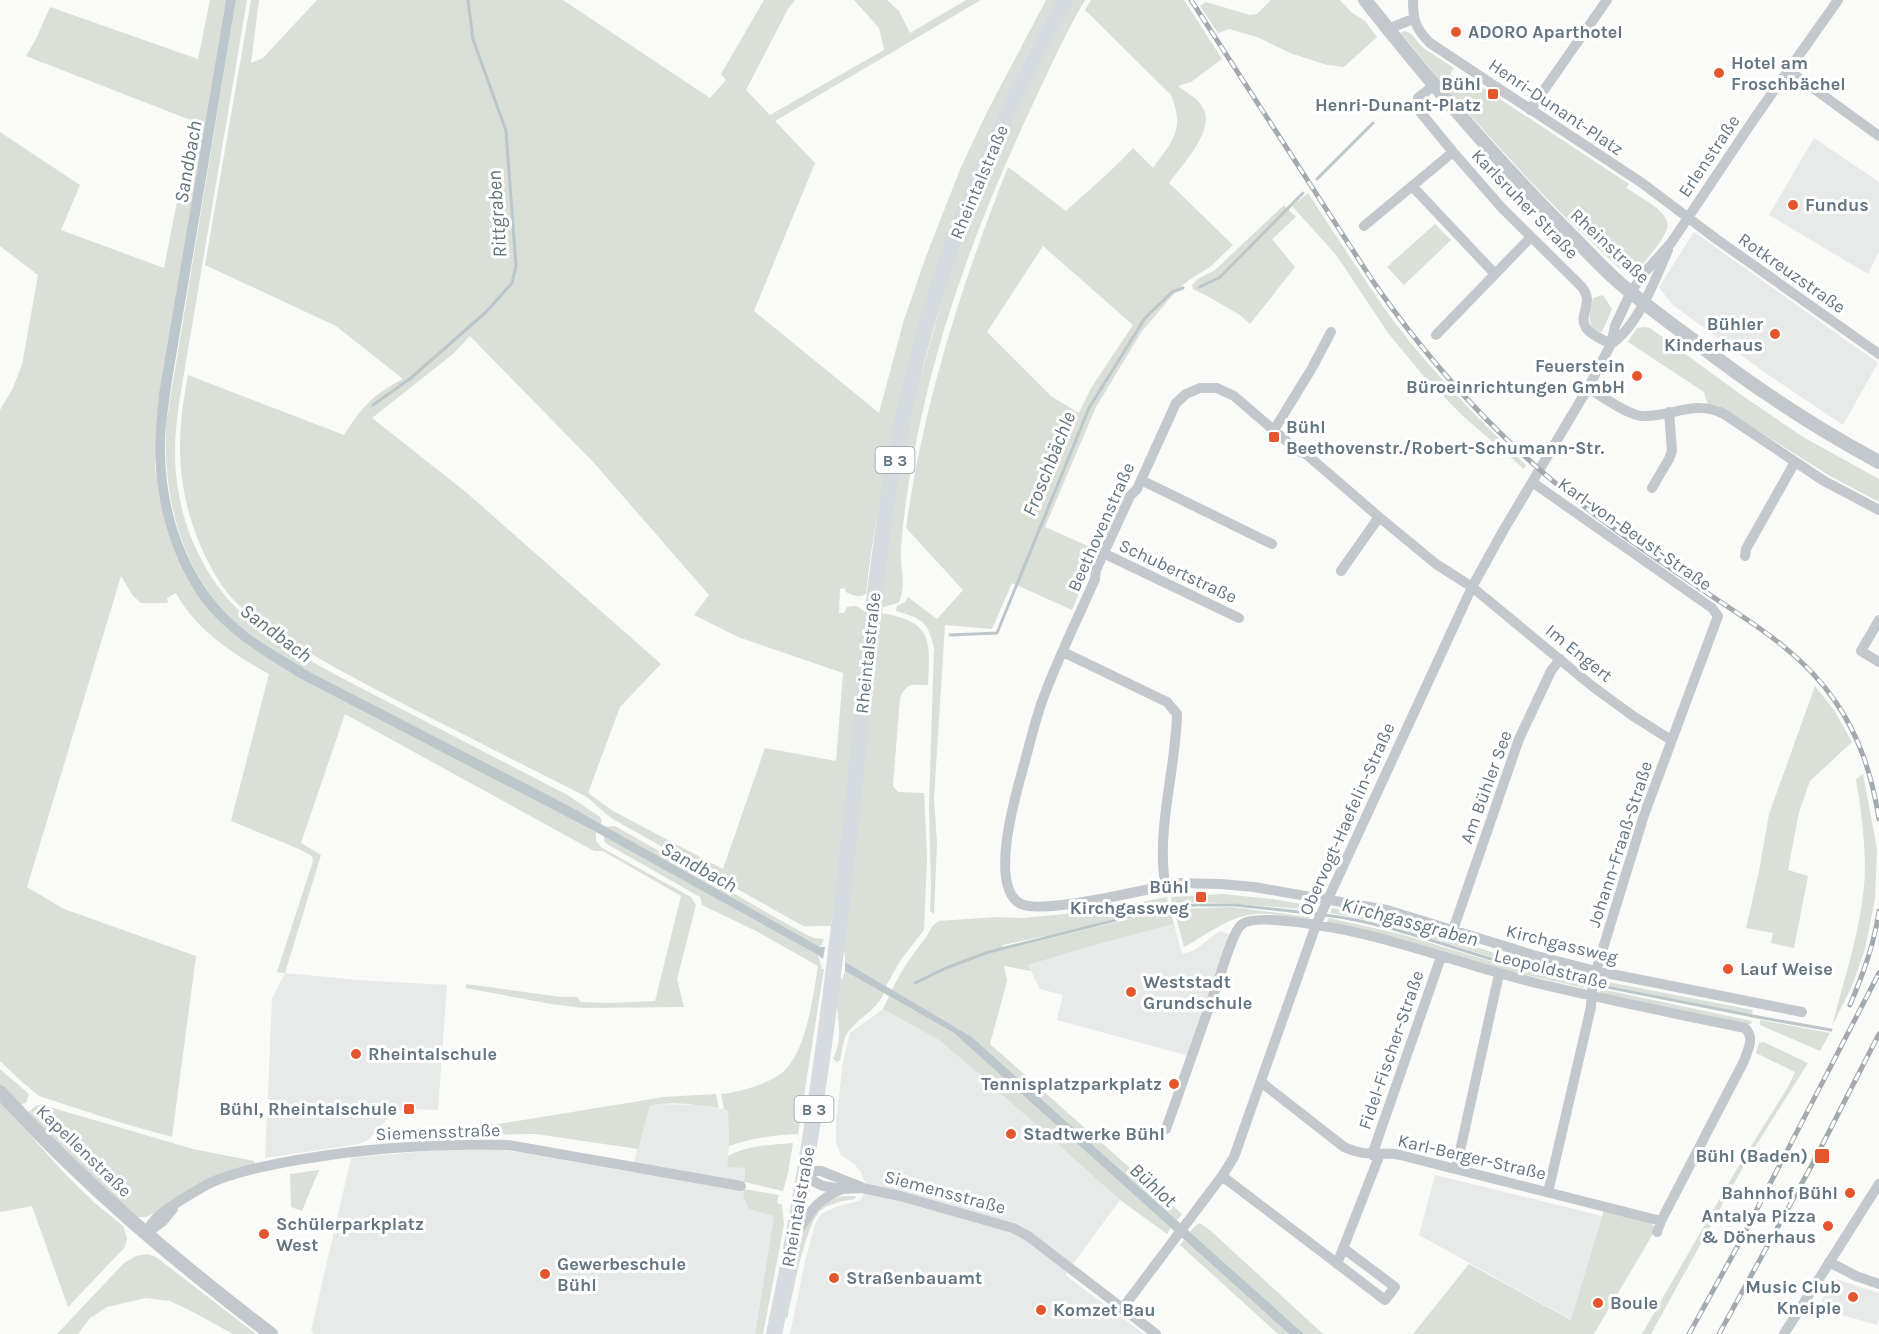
<svg xmlns="http://www.w3.org/2000/svg" width="1879" height="1334" font-family="Karla,sans-serif">
  <rect width="100%" height="100%" fill="#fafaf8"/>
  <path fill="#e8e9e9" d="M 1814,138 L 1879,182 L 1879,252 L 1868,274 L 1769,215 Z
    M 1694,232 L 1878,363 L 1843,425 L 1767,374 L 1673,305 L 1664,294 L 1659,287 Z
    M 1174,924 L 1182,954 L 1193,951 L 1220,931 L 1231,935 L 1189,1056 L 1057,1020 L 1063,995 L 1040,989 L 1028,965 L 1095,945 Z
    M 285,973 L 358,980 L 447,985 L 438,1110 L 411,1109 L 396,1111 L 391,1115 L 368,1140 L 359,1144 L 265,1158 L 272,999 Z
    M 883,1009 L 939,1040 L 970,1066 L 1120,1200 L 1065,1275 L 1144,1334 L 790,1334 L 805,1262 L 815,1224 L 821,1214 L 836,1207 L 859,1201 L 863,1197 L 865,1182 L 861,1172 L 854,1164 L 841,1155 L 836,1143 L 836,1122 L 843,1062 L 850,1033 Z
    M 657,1104 L 697,1105 L 728,1110 L 729,1146 L 727,1166 L 745,1168 L 743,1196 L 774,1216 L 755,1334 L 314,1334 L 311,1331 L 351,1158 L 438,1150 L 492,1149 L 518,1152 L 631,1172 L 650,1106 Z
    M 1435,1175 L 1602,1216 L 1572,1320 L 1419,1235 Z
    M 1833,1278 L 1879,1293 L 1879,1318 L 1877,1325 L 1818,1308 Z"/>
  <path fill="#dadfd7" fill-rule="evenodd" d="M 210,0 L 226,0 L 159,393 L 155,467 L 159,496 L 168,532 L 212,612 L 234,633 L 270,660 L 299,678 L 596,832 L 596,841 L 602,848 L 691,897 L 696,905 L 677,979 L 684,1007 L 584,1008 L 551,1004 L 466,988 L 466,984 L 561,997 L 577,997 L 581,1002 L 609,1003 L 655,1001 L 681,896 L 603,851 L 594,851 L 345,714 L 301,843 L 321,855 L 285,973 L 277,972 L 313,861 L 312,856 L 299,849 L 231,821 L 269,674 C 233,654 196,630 176,593 L 167,598 L 168,603 L 141,603 L 133,596 L 121,576 L 27,887 L 64,909 L 196,956 L 172,1137 L 122,1123 L 39,1096 L 21,1081 L 0,1061 L 0,410 L 12,390 L 22,365 L 38,275 L 0,246 L 0,132 L 80,185 L 61,230 L 164,268 L 193,121 L 26,56 L 36,39 L 50,7 L 198,59 Z
    M 236,0 L 247,0 L 179,403 C 175,431 173,460 178,489 C 184,532 208,583 241,612 C 283,650 335,674 384,700 C 445,731 505,763 566,794 L 600,817 L 602,821 L 601,824 L 310,672 C 284,656 254,639 231,618 C 179,567 163,494 166,424 Z
    M 251,0 L 259,0 L 251,63 L 263,58 L 317,0 L 563,0 L 710,98 L 726,80 L 721,74 L 764,0 L 795,0 L 788,9 L 746,90 L 770,115 L 884,50 L 879,28 L 854,0 L 887,0 L 899,11 L 910,33 L 966,0 L 981,0 L 775,121 L 815,163 L 754,311 L 879,413 L 903,323 L 925,259 L 961,167 L 988,110 L 1046,0 L 1056,0 C 1009,85 968,173 938,265 C 925,306 917,348 906,389 C 889,458 873,523 866,594 C 858,598 854,596 846,592 L 845,588 L 840,589 L 839,613 L 844,613 L 847,607 C 855,605 859,606 865,612 L 842,835 L 831,926 C 820,925 812,927 803,926 L 611,818 L 587,797 C 530,768 474,740 417,711 C 382,693 348,675 313,655 C 281,636 242,616 221,584 C 190,536 176,481 181,424 C 182,408 185,391 188,375 L 344,435 C 363,406 371,396 403,379 L 336,326 L 205,265 ZM 470,336 L 595,464 L 709,595 L 694,615 L 738,637 L 843,673 L 836,761 L 765,748 L 723,869 L 613,811 L 588,793 L 620,707 L 661,664 L 467,493 L 372,418 L 453,354 Z
    M 1072,0 L 1085,0 C 1065,34 1049,70 1032,106 C 987,201 949,299 925,401 C 914,450 904,500 901,550 C 900,566 907,589 898,603 L 883,607 L 882,613 C 933,622 930,640 928,685 C 912,685 907,682 900,698 L 893,786 L 898,792 L 924,793 L 927,857 L 924,930 L 900,961 L 886,986 L 845,962 L 845,953 L 842,951 L 878,613 L 909,419 L 954,257 L 1015,109 Z
    M 1091,0 L 1184,0 L 1222,59 L 1191,82 L 1178,86 C 1187,93 1198,98 1203,108 C 1216,130 1181,166 1169,183 L 1233,245 L 1210,267 L 1189,280 L 1178,289 L 1142,331 L 1096,407 L 1045,527 L 1097,550 L 1072,610 L 1012,583 L 992,629 L 945,625 L 934,798 L 937,843 L 934,914 L 930,911 L 931,887 L 929,805 L 934,648 C 928,621 921,618 896,611 L 897,606 L 905,602 L 908,597 L 937,619 L 963,590 L 906,528 C 923,404 962,283 1008,167 L 1066,211 C 1089,190 1112,171 1133,148 L 1153,168 C 1173,140 1185,130 1171,95 L 1085,10 ZM 1043,246 L 1133,325 L 1091,388 L 1079,413 L 1051,396 L 987,332 Z
    M 1271,0 L 1340,0 L 1351,12 L 1365,21 L 1377,37 L 1344,67 L 1327,65 L 1290,53 L 1257,37 L 1229,29 L 1218,33 L 1200,6 L 1206,2 L 1250,15 L 1257,14 Z
    M 1404,31 L 1410,33 L 1422,47 L 1454,68 L 1450,74 L 1464,83 L 1468,78 L 1629,184 L 1626,188 C 1637,196 1673,212 1667,229 C 1663,241 1648,257 1640,268 L 1631,266 L 1620,269 L 1561,213 L 1529,180 L 1451,94 L 1401,33 Z
    M 1308,193 C 1333,231 1358,270 1384,308 C 1425,365 1475,416 1526,465 L 1524,469 L 1464,417 L 1426,379 L 1388,333 L 1337,256 L 1292,206 Z
    M 1284,205 L 1296,217 L 1272,239 L 1295,267 L 1250,324 L 1240,315 L 1207,296 L 1193,289 L 1192,285 L 1198,279 L 1215,270 Z
    M 1435,224 L 1451,240 L 1404,285 L 1387,267 Z
    M 1603,295 L 1612,309 L 1602,332 C 1583,328 1591,311 1593,298 Z
    M 1643,327 L 1650,328 L 1740,394 L 1803,437 L 1879,479 L 1879,502 L 1830,476 L 1719,406 L 1708,405 L 1704,392 L 1628,342 L 1637,328 Z
    M 1815,686 L 1834,710 L 1852,742 L 1810,781 L 1799,812 L 1788,870 L 1808,876 L 1794,948 L 1771,943 L 1773,933 L 1746,928 L 1759,871 L 1769,814 Z
    M 1863,774 L 1877,849 L 1875,899 L 1865,949 L 1852,986 L 1832,1026 C 1845,976 1863,924 1865,871 C 1865,840 1861,810 1856,779 Z
    M 615,826 L 803,933 L 814,938 L 824,939 L 820,947 L 605,827 Z
    M 604,836 L 818,955 L 822,969 L 824,969 L 798,1134 C 774,1135 752,1138 729,1146 L 728,1111 L 724,1109 L 721,1094 C 739,1092 769,1084 783,1072 C 807,1050 813,996 818,966 L 758,932 L 702,905 L 700,897 L 607,844 L 604,841 Z
    M 1223,894 L 1272,899 L 1314,906 L 1313,910 C 1265,907 1220,900 1172,903 L 1171,897 Z
    M 1167,897 L 1168,904 L 1072,930 L 1003,945 L 1003,950 L 1169,909 L 1174,924 L 1095,945 L 1028,965 L 1031,971 L 1004,966 L 1007,981 L 990,1044 L 1182,1214 L 1177,1220 L 972,1037 L 892,990 C 901,971 911,956 924,940 C 931,931 929,927 939,921 L 997,917 L 1023,918 L 1095,911 Z
    M 1231,907 L 1310,917 L 1309,919 C 1290,917 1267,911 1248,915 C 1224,920 1205,936 1184,947 L 1174,909 Z
    M 1332,908 C 1395,918 1454,942 1515,959 C 1539,965 1563,971 1587,976 L 1587,980 C 1558,973 1527,968 1498,959 C 1442,942 1388,922 1330,913 Z
    M 1329,918 L 1400,934 L 1503,965 L 1585,985 L 1584,988 L 1500,969 L 1402,939 L 1327,922 Z
    M 845,971 L 884,993 C 876,1011 859,1017 848,1032 C 843,1039 842,1051 840,1060 L 837,1062 L 833,1059 C 842,1039 839,1028 837,1008 C 836,998 838,988 840,979 L 842,979 Z
    M 1603,981 L 1753,1010 L 1752,1015 L 1602,984 Z
    M 1601,989 L 1752,1021 L 1751,1024 L 1743,1024 L 1600,993 Z
    M 889,996 L 954,1033 L 968,1045 L 1171,1228 L 1167,1234 L 1120,1200 L 970,1066 L 939,1040 L 883,1009 Z
    M 1760,1020 L 1830,1033 L 1820,1051 L 1760,1025 Z
    M 1764,1042 L 1808,1063 L 1748,1158 L 1651,1334 L 1642,1334 L 1738,1167 L 1788,1087 L 1795,1072 L 1756,1053 L 1759,1043 Z
    M 0,1069 L 29,1094 L 26,1103 L 18,1105 L 0,1087 Z
    M 716,1094 L 719,1108 C 699,1105 669,1100 650,1106 L 638,1149 L 536,1134 L 441,1135 L 441,1128 L 464,1128 L 505,1123 L 664,1097 Z
    M 0,1102 L 68,1177 L 96,1204 L 123,1226 L 127,1238 L 125,1247 L 68,1307 L 32,1206 L 0,1212 Z
    M 37,1105 L 43,1105 L 193,1149 L 254,1161 L 255,1164 L 146,1217 L 138,1217 L 130,1214 L 66,1154 L 28,1112 Z
    M 793,1143 L 788,1173 L 783,1191 L 744,1182 L 745,1168 L 727,1167 L 728,1156 C 749,1145 770,1145 793,1143 Z
    M 319,1170 L 302,1211 L 291,1207 L 290,1174 Z
    M 744,1189 L 779,1195 L 777,1203 L 782,1205 L 784,1225 L 763,1334 L 755,1334 L 774,1216 L 749,1209 L 743,1196 Z
    M 844,1196 L 856,1196 L 855,1199 C 843,1201 829,1203 820,1211 C 805,1226 792,1297 787,1320 L 785,1314 C 790,1293 800,1229 812,1214 C 820,1204 833,1198 844,1196 Z
    M 1604,1210 L 1650,1222 L 1653,1225 L 1654,1232 L 1594,1334 L 1413,1334 L 1469,1264 L 1571,1320 Z
    M 1200,1223 L 1212,1232 L 1323,1334 L 1304,1334 L 1190,1232 L 1195,1226 Z
    M 1184,1240 L 1289,1334 L 1278,1334 L 1180,1245 Z
    M 147,1254 L 156,1257 L 256,1334 L 233,1334 L 193,1312 L 170,1301 L 146,1298 L 107,1307 L 90,1318 L 78,1334 L 57,1334 L 124,1263 L 136,1256 Z"/>
  <path fill="#bbc7cb" d="M 226,0 L 236,0 L 172,380 C 169,404 164,428 165,453 C 166,513 187,576 231,618 C 254,640 284,656 310,672 L 567,805 L 820,947 L 825,947 L 823,959 L 818,955 L 596,832 L 299,678 C 262,655 220,630 196,593 C 173,557 158,510 156,467 C 154,443 157,418 159,393 Z
    M 845,962 L 972,1037 L 1304,1334 L 1289,1334 L 954,1033 L 845,971 Z"/>
  <g fill="none" stroke-linecap="round" stroke-linejoin="round">
    <path stroke="#bbc7cb" stroke-width="3" d="M 1317,179 L 1373,123
      M 1199,287 L 1219,278 L 1303,193
      M 373,405 L 411,378 L 486,312 L 512,283 L 516,266 L 506,131 L 473,39 L 468,0
      M 950,635 L 997,633 L 1089,408 L 1145,318 L 1172,292 L 1183,288
      M 1324,915 C 1384,922 1443,945 1501,962 C 1530,971 1561,976 1590,983
      M 915,983 L 946,968 L 989,952 L 1167,907 L 1198,905 L 1235,905 L 1317,914
      M 1597,985 L 1763,1018 L 1831,1030"/>
    <path stroke="#c3c8cc" stroke-width="10" d="M 1413,0 C 1413,20 1415,28 1430,43 L 1642,183 L 1715,238 L 1879,354
      M 1388,29 L 1413,19
      M 1788,70 L 1879,136
      M 1433,86 L 1418,98 L 1417,106 L 1421,113 L 1453,152 L 1502,208 L 1581,286 C 1596,304 1577,314 1586,328 C 1591,335 1603,340 1611,344
      M 1530,110 L 1607,0
      M 1412,186 L 1495,274
      M 1364,226 L 1453,152
      M 1436,335 L 1531,237
      M 1611,344 C 1638,326 1655,280 1668,250
      M 1588,388 C 1602,396 1627,415 1642,416 C 1673,417 1694,399 1724,414 L 1824,481 L 1879,510
      M 1274,430 L 1312,368 L 1331,332
      M 1141,480 L 1272,544
      M 1532,482 L 1712,608 L 1718,616 L 1644,815 L 1596,971 L 1592,991 L 1591,1007 L 1548,1192
      M 1652,488 L 1669,459 L 1672,451 L 1669,412
      M 1103,553 L 1239,618
      M 1745,556 L 1746,549 L 1795,462
      M 1341,571 L 1379,517
      M 1879,620 L 1861,651 L 1879,662
      M 1063,652 L 1167,702 L 1177,714 C 1176,766 1158,824 1164,876
      M 1671,740 L 1633,716 L 1592,686 L 1472,587 L 1436,564 L 1379,517 L 1306,454 L 1298,451 L 1234,396 L 1217,388 L 1200,388 L 1186,394 L 1176,403 L 1137,489 L 1130,496 L 1096,570 L 1095,579 C 1078,618 1059,656 1044,696 C 1036,717 1031,739 1025,761 C 1017,790 987,887 1021,904 C 1041,914 1134,892 1160,887 L 1168,889 L 1173,887 L 1174,883 L 1221,884 L 1254,887 L 1387,910 L 1533,955 L 1596,971 L 1802,1012
      M 1453,930 L 1519,739 L 1551,671 L 1560,659
      M 1261,1082 L 1344,1147 C 1368,1158 1377,1151 1400,1155 L 1661,1221
      M 1166,1129 C 1184,1079 1201,1029 1219,979 C 1223,967 1233,932 1241,925 C 1257,910 1357,932 1379,938 C 1433,952 1486,971 1540,984 C 1608,1000 1676,1014 1745,1028 C 1755,1038 1748,1049 1744,1061 L 1661,1221 L 1657,1232
      M 1372,1155 L 1441,957
      M 1456,1169 L 1499,974
      M 804,1171 L 815,1182 L 823,1186 L 842,1189 L 862,1188 L 900,1196 L 1013,1228 L 1028,1236 L 1156,1334
      M 804,1171 L 821,1171 L 861,1187
      M 1222,1176 L 1385,1300 L 1395,1287 L 1343,1248
      M 798,1231 C 813,1208 816,1201 842,1189
      M 147,1233 L 162,1222 L 173,1209
      M 145,1234 C 155,1216 164,1211 181,1200 C 193,1193 204,1185 217,1180 C 243,1170 270,1165 297,1160 C 367,1148 438,1143 508,1145 L 741,1186
      M 1829,1262 L 1856,1276 L 1879,1284
      M 1337,1264 L 1380,1154
      M 1122,1309 L 1222,1176 L 1234,1157 L 1316,925 L 1472,587 L 1503,531 L 1588,388 L 1611,344 L 1615,326 L 1631,292 L 1645,272 L 1671,243 L 1754,119 L 1838,0
      M 1784,1334 L 1879,1184"/>
    <path stroke="#c3c8cc" stroke-width="14" d="M 1365,0 C 1429,81 1495,159 1569,233 C 1584,248 1598,263 1614,278 C 1637,299 1663,318 1689,337 C 1749,384 1812,426 1879,462
      M 0,1092 C 82,1183 174,1260 271,1334"/>
    <path stroke="#d6dbdf" stroke-width="16" d="M 774,1334 C 812,1158 834,980 853,801 C 867,668 877,535 906,404 C 937,263 995,126 1065,0"/>
    <defs>
      <path id="rail" d="M 1191,0 L 1372,280 C 1428,361 1495,435 1571,496 C 1618,534 1669,567 1719,601 C 1762,629 1806,658 1835,701 C 1860,737 1872,776 1879,819
        M 1850,1005 C 1863,974 1874,945 1879,911
        M 1689,1334 L 1741,1240 L 1879,973
        M 1719,1334 L 1813,1163 L 1879,1034"/>
    </defs>
    <use href="#rail" stroke="#a2aab0" stroke-width="5"/>
    <use href="#rail" stroke="#fff" stroke-width="3" stroke-dasharray="9" stroke-linecap="butt"/>
  </g>
  <g fill="#e4572e" stroke="#fff" stroke-width="2">
    <circle cx="1456" cy="32" r="6"/>
    <circle cx="1719" cy="73" r="6"/>
    <rect x="1487" y="88" width="12" height="12" rx="3"/>
    <circle cx="1793" cy="205" r="6"/>
    <circle cx="1775" cy="334" r="6"/>
    <circle cx="1637" cy="376" r="6"/>
    <rect x="1268" y="431" width="12" height="12" rx="3"/>
    <rect x="1195" y="891" width="12" height="12" rx="3"/>
    <circle cx="1728" cy="969" r="6"/>
    <circle cx="1131" cy="992" r="6"/>
    <circle cx="356" cy="1054" r="6"/>
    <circle cx="1174" cy="1084" r="6"/>
    <rect x="403" y="1103" width="12" height="12" rx="3"/>
    <circle cx="1011" cy="1134" r="6"/>
    <rect x="1814" y="1148" width="16" height="16" rx="3"/>
    <circle cx="1850" cy="1193" r="6"/>
    <circle cx="1828" cy="1226" r="6"/>
    <circle cx="264" cy="1234" r="6"/>
    <circle cx="545" cy="1274" r="6"/>
    <circle cx="834" cy="1278" r="6"/>
    <circle cx="1853" cy="1297" r="6"/>
    <circle cx="1598" cy="1303" r="6"/>
    <circle cx="1041" cy="1310" r="6"/>
  </g>
  <g text-anchor="middle" dominant-baseline="central" stroke-width="6" stroke-linejoin="round" paint-order="stroke">
    <g fill="#fff" stroke="#939fa8" stroke-width="1.5">
      <rect x="875.5" y="447" width="39" height="26" rx="4.5"/>
      <rect x="794.5" y="1096" width="39" height="26" rx="4.5"/>
    </g>
    <g font-size="16" font-weight="bold" fill="#657683">
      <text x="895" y="460">B 3</text>
      <text x="814" y="1109">B 3</text>
    </g>
    <g font-size="18" font-weight="bold" fill="#657683" stroke="#fff" text-anchor="start">
      <text x="1468" y="32">ADORO Aparthotel</text>
      <text x="1731" y="63">Hotel am<tspan x="1731" dy="21">Froschbächel</tspan></text>
      <text x="1481" y="84" text-anchor="end">Bühl<tspan x="1481" dy="21">Henri-Dunant-Platz</tspan></text>
      <text x="1805" y="205">Fundus</text>
      <text x="1763" y="324" text-anchor="end">Bühler<tspan x="1763" dy="21">Kinderhaus</tspan></text>
      <text x="1625" y="366" text-anchor="end">Feuerstein<tspan x="1625" dy="21">Büroeinrichtungen GmbH</tspan></text>
      <text x="1286" y="427">Bühl<tspan x="1286" dy="21">Beethovenstr./Robert-Schumann-Str.</tspan></text>
      <text x="1189" y="887" text-anchor="end">Bühl<tspan x="1189" dy="21">Kirchgassweg</tspan></text>
      <text x="1740" y="969">Lauf Weise</text>
      <text x="1143" y="982">Weststadt<tspan x="1143" dy="21">Grundschule</tspan></text>
      <text x="368" y="1054">Rheintalschule</text>
      <text x="1162" y="1084" text-anchor="end">Tennisplatzparkplatz</text>
      <text x="397" y="1109" text-anchor="end">Bühl, Rheintalschule</text>
      <text x="1023" y="1134">Stadtwerke Bühl</text>
      <text x="1808" y="1156" text-anchor="end">Bühl (Baden)</text>
      <text x="1838" y="1193" text-anchor="end">Bahnhof Bühl</text>
      <text x="1816" y="1216" text-anchor="end">Antalya Pizza<tspan x="1816" dy="21">&amp; Dönerhaus</tspan></text>
      <text x="276" y="1224">Schülerparkplatz<tspan x="276" dy="21">West</tspan></text>
      <text x="557" y="1264">Gewerbeschule<tspan x="557" dy="21">Bühl</tspan></text>
      <text x="846" y="1278">Straßenbauamt</text>
      <text x="1841" y="1287" text-anchor="end">Music Club<tspan x="1841" dy="21">Kneiple</tspan></text>
      <text x="1610" y="1303">Boule</text>
      <text x="1053" y="1310">Komzet Bau</text>
    </g>
    <g font-size="18" fill="#657683" stroke="#fff">
      <text transform="translate(1556 107) rotate(34)">Henri-Dunant-Platz</text>
      <text transform="translate(1709 156) rotate(-56)">Erlenstraße</text>
      <text transform="translate(979 182) rotate(-67)">Rheintalstraße</text>
      <text transform="translate(1525 204) rotate(46)">Karlsruher Straße</text>
      <text transform="translate(1610 246) rotate(43)">Rheinstraße</text>
      <text transform="translate(1792 273) rotate(35)">Rotkreuzstraße</text>
      <text transform="translate(1101 527) rotate(-66)">Beethovenstraße</text>
      <text transform="translate(1635 534) rotate(35)">Karl-von-Beust-Straße</text>
      <text transform="translate(1178 571) rotate(25)">Schubertstraße</text>
      <text transform="translate(868 653) rotate(-84)">Rheintalstraße</text>
      <text transform="translate(1579 653) rotate(39)">Im Engert</text>
      <text transform="translate(1486 787) rotate(-70)">Am Bühler See</text>
      <text transform="translate(1347 819) rotate(-66)">Obervogt-Haefelin-Straße</text>
      <text transform="translate(1620 844) rotate(-72)">Johann-Fraaß-Straße</text>
      <text transform="translate(1562 944) rotate(14)">Kirchgassweg</text>
      <text transform="translate(1551 969) rotate(14)">Leopoldstraße</text>
      <text transform="translate(1391 1050) rotate(-71)">Fidel-Fischer-Straße</text>
      <text transform="translate(438 1132) rotate(-2)">Siemensstraße</text>
      <text transform="translate(84 1151) rotate(44)">Kapellenstraße</text>
      <text transform="translate(1472 1157) rotate(13)">Karl-Berger-Straße</text>
      <text transform="translate(945 1192) rotate(15)">Siemensstraße</text>
      <text transform="translate(798 1207) rotate(-80)">Rheintalstraße</text>
    </g>
    <g font-size="20" font-style="italic" fill="#60757c" stroke="#fff">
      <text transform="translate(188 162) rotate(-80)">Sandbach</text>
      <text transform="translate(497 214) rotate(-94)">Rittgraben</text>
      <text transform="translate(1049 464) rotate(-68)">Froschbächle</text>
      <text transform="translate(276 633) rotate(37)">Sandbach</text>
      <text transform="translate(699 867) rotate(29)">Sandbach</text>
      <text transform="translate(1410 922) rotate(15)">Kirchgassgraben</text>
      <text transform="translate(1153 1185) rotate(42)">Bühlot</text>
    </g>
  </g>
</svg>
